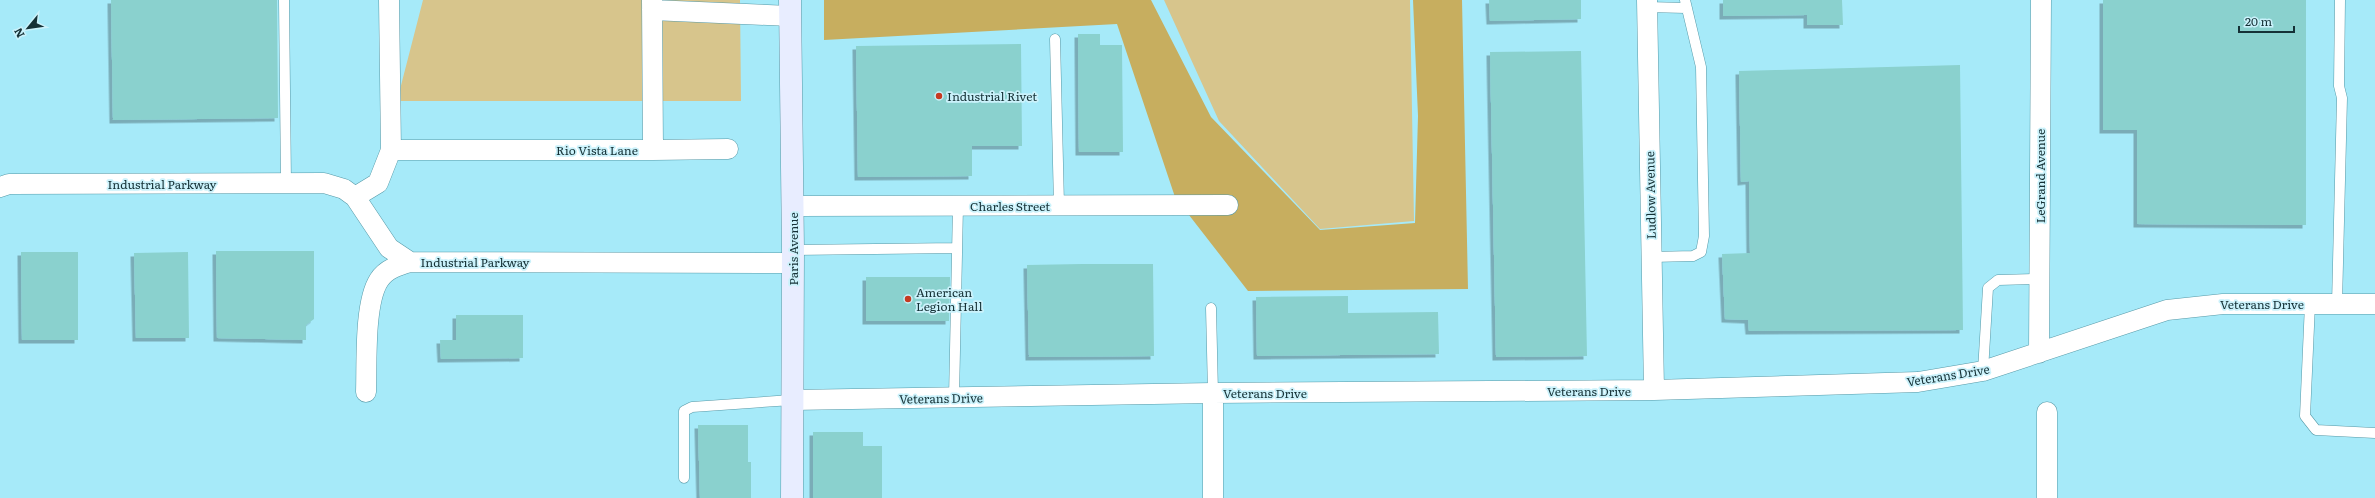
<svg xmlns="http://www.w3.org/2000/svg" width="2375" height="498" font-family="Literata,serif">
  <defs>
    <filter id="shadow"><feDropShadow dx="-3.5" dy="3.5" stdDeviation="0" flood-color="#0004"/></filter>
  </defs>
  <rect width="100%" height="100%" fill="#a6eaf9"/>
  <path fill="#d7c58c" d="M 423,0 L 740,0 L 741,101 L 397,101 Z
    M 1164,0 L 1410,0 L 1414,221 L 1320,229 L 1219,121 Z"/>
  <path fill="#c7ae5f" d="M 824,0 L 1151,0 L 1211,117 L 1320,230 L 1415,223 L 1418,116 L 1413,0 L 1462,0 L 1468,289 L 1248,291 L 1175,197 L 1117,24 L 824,40 Z"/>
  <path fill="#8ad1ce" filter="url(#shadow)" d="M 111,0 L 277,0 L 278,118 L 113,120 Z
    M 1489,0 L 1581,0 L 1581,19 L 1490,21 Z
    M 1723,0 L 1842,0 L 1843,25 L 1807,25 L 1807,15 L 1723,16 Z
    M 2103,0 L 2306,0 L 2306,225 L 2137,224 L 2137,130 L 2103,130 Z
    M 1078,34 L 1100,34 L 1100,45 L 1122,45 L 1123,152 L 1079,152 Z
    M 1021,44 L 1022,146 L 972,146 L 972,176 L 858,177 L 856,46 Z
    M 1581,51 L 1587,356 L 1496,357 L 1490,52 Z
    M 1960,65 L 1963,330 L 1749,331 L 1748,320 L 1725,319 L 1722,254 L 1750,253 L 1749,181 L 1741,182 L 1739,71 Z
    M 216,251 L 314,251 L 314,319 L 306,325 L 306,340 L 217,338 Z
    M 21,252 L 78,252 L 78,340 L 22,340 Z
    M 188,252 L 189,338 L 136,338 L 134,253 Z
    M 1082,264 L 1153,264 L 1154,356 L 1029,357 L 1027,265 Z
    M 866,277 L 950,277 L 949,321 L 866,321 Z
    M 1348,296 L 1348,313 L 1438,312 L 1439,354 L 1257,356 L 1256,297 Z
    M 456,315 L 523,315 L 523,358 L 441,359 L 440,340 L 456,340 Z
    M 698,425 L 748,425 L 748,462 L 751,462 L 751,498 L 700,498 Z
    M 813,432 L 863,432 L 863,446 L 882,446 L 882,498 L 813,498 Z"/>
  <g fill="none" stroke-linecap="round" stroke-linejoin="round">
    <defs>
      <path id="lane" d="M 284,0 L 286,183
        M 1647,7 L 1686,8
        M 1055,39 L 1059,205
        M 793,250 L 957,248
        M 1652,257 L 1693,256 L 1701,252 L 1704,236 L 1701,67 L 1685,0
        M 2310,304 L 2305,416 L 2316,430 L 2375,433
        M 2337,304 L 2342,98 L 2339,86 L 2340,0
        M 1211,308 L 1213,393
        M 1983,371 L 1988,288 L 1998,280 L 2039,279
        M 954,398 L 958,206
        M 684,478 L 684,411 L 692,407 L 792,400"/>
      <path id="street" d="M 1647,0 L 1654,390
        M 652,10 L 790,16
        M 391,150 L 653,150 L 652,0
        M 653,150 L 728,149
        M 0,187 L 9,184 L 324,183 L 344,189 L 355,197 L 389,248 L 410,262 L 793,263
        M 355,197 L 378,183 L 391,150 L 389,0
        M 793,206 L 1228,205
        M 2039,353 L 2041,0
        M 366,392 C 367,363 364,303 379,280 C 386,269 399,265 410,262
        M 792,400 L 1213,393 L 1654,390 L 1918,382 L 1983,371 L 2167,310 L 2223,304 L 2375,304
        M 1213,498 L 1213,393
        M 2047,498 L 2047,412"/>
      <path id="secondary" d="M 790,0 L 793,250 L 792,498"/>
    </defs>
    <use href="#lane" stroke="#5699a7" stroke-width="11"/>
    <use href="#street" stroke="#5699a7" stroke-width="21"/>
    <use href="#secondary" stroke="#5699a7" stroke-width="23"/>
    <use href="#lane" stroke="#fff" stroke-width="10"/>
    <use href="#street" stroke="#fff" stroke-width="20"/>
    <use href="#secondary" stroke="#e8edff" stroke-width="22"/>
  </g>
  <g fill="#c63a21" stroke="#cbf2fb" stroke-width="1.5">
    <circle cx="939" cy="96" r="4"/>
    <circle cx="908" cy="299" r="4"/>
  </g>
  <g text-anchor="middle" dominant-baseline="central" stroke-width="3.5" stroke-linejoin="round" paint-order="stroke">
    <g font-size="12" fill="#153136" stroke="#cbf2fb" text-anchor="start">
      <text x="947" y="96">Industrial Rivet</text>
      <text x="916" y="292">American<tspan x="916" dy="14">Legion Hall</tspan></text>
    </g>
    <g font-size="12" fill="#153136" stroke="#cbf2fb">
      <text x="597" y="150">Rio Vista Lane</text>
      <text transform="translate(2040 176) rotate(-90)">LeGrand Avenue</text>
      <text x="162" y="184">Industrial Parkway</text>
      <text transform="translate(1650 195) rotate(-91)">Ludlow Avenue</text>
      <text x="1010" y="206">Charles Street</text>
      <text transform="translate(793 249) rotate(-90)">Paris Avenue</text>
      <text x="475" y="262">Industrial Parkway</text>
      <text x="2262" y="304">Veterans Drive</text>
      <text transform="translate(1948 375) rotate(-9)">Veterans Drive</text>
      <text x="1589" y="391">Veterans Drive</text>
      <text x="1265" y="393">Veterans Drive</text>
      <text transform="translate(941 398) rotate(-1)">Veterans Drive</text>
    </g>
  </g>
  <g transform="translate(28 28) rotate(241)" stroke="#cbf2fb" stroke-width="3" paint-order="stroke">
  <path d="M0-3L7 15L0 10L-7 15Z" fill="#153136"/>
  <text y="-6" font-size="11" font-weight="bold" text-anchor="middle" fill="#153136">N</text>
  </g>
  <path d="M2239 26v6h55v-6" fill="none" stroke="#153136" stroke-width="2"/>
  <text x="2245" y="26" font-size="12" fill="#153136" stroke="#cbf2fb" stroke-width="3" paint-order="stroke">20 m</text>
</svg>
